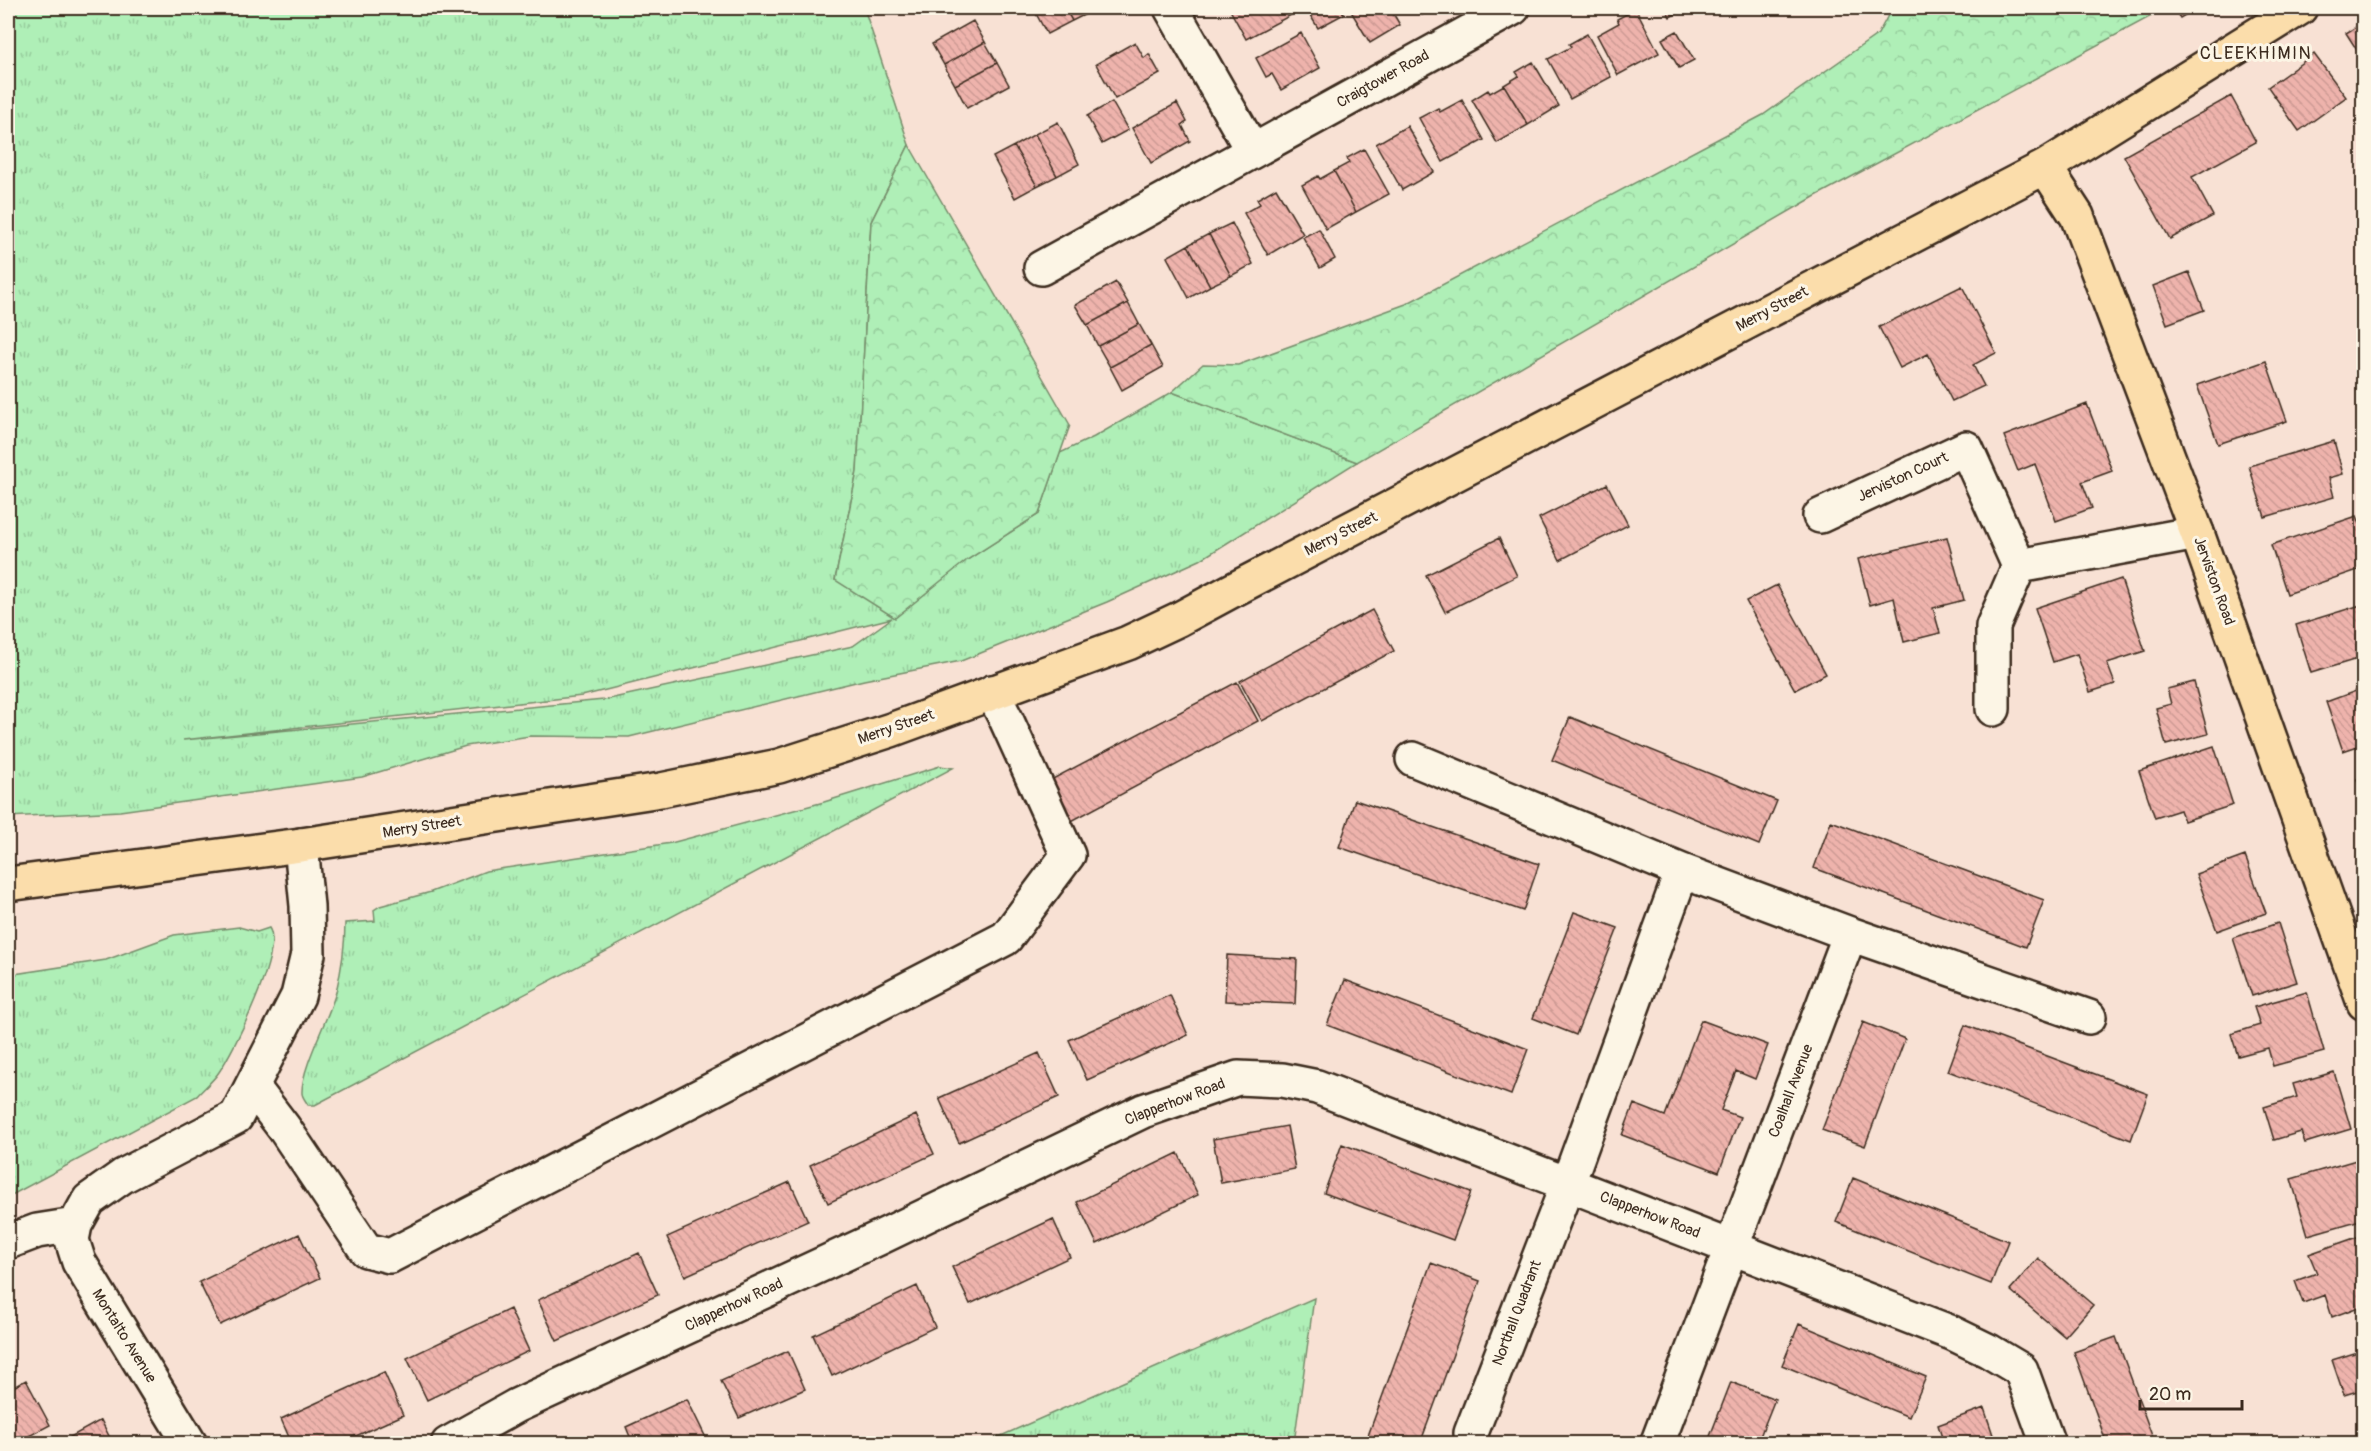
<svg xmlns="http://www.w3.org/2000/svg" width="2371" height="1451" font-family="Pangolin,sans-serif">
  <defs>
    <pattern id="grass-tufts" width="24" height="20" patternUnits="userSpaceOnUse" patternTransform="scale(1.5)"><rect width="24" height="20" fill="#afefb7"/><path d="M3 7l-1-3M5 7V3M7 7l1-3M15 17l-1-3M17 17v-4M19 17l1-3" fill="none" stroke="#97cd9d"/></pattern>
    <pattern id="forest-crowns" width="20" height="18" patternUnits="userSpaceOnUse" patternTransform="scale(1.5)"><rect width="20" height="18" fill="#afefb7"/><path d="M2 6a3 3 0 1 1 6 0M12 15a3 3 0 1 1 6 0" fill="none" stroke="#97cd9d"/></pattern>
    <pattern id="building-back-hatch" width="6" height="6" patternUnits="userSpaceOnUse" patternTransform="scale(1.5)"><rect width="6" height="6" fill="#eeb3ac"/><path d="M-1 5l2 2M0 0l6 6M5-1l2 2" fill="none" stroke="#cd9a94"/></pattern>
  </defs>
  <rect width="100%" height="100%" fill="#f8e1d4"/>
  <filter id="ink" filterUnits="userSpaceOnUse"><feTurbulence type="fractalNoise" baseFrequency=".0167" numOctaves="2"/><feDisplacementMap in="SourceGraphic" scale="12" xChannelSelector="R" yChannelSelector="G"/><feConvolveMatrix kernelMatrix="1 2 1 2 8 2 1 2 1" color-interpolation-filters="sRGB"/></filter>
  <g filter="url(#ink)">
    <path fill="url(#grass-tufts)" stroke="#758c6a" stroke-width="1.5" fill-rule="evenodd" d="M 8,8 L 864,8 L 909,145 L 871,222 L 857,472 L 835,580 L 967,560 L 1039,514 L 1060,453 L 1094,437 L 1172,392 L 1357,462 L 1200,560 L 1107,602 L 961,661 L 864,680 L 629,737 L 530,736 L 466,746 L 362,777 L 120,811 L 8,817 ZM 892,618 L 853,646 L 604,700 L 183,740 L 582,696 Z
      M 940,766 L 953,768 L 315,1105 L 308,1105 C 306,1101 302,1097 302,1093 C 301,1068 329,1018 336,992 C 342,968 345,947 345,923 L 375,921 L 374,910 L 380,906 L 431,892 L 486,871 L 671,843 L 824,802 Z
      M 239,927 L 257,932 L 269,928 C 284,950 234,1050 219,1072 C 213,1081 204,1088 197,1096 L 8,1197 L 8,975 L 106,960 L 174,935 Z
      M 1314,1298 L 1294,1443 L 985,1443 Z"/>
    <path fill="url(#forest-crowns)" stroke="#758c6a" stroke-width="1.5" d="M 1892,8 L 2154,8 L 2157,13 L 1814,197 L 1357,462 L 1172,392 L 1203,364 L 1238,365 L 1406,304 L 1763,115 L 1878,34 Z
      M 909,145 L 1070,425 L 1039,514 L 967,560 L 895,618 L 835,580 L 857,472 L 871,222 Z"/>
    <path fill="url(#building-back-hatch)" stroke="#3b2a1e" stroke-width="1.5" d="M 1033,8 L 1065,8 L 1072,21 L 1047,34 Z
      M 1065,8 L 1098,8 L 1072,21 Z
      M 1229,8 L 1290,8 L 1293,14 L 1246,39 Z
      M 1324,8 L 1340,8 L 1344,14 L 1318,28 L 1310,15 Z
      M 1349,8 L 1390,8 L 1400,25 L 1370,43 Z
      M 1418,8 L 1435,8 L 1422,15 Z
      M 1665,8 L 1687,8 L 1670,17 Z
      M 2173,8 L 2197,8 L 2180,18 Z
      M 1636,9 L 1659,53 L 1618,75 L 1597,35 L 1619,23 L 1617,19 Z
      M 973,21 L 985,42 L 944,65 L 932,44 Z
      M 2364,22 L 2364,61 L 2346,33 Z
      M 1677,31 L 1694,60 L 1679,68 L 1662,39 Z
      M 1301,33 L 1320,68 L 1281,90 L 1272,74 L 1266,77 L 1256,58 Z
      M 1587,34 L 1611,77 L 1570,99 L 1548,59 L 1571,47 L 1569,44 Z
      M 985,42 L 997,63 L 955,85 L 944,65 Z
      M 1135,42 L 1144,58 L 1149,54 L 1160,74 L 1115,99 L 1096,64 Z
      M 2314,54 L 2346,97 L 2299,131 L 2268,87 Z
      M 1533,62 L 1559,106 L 1528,125 L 1504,85 L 1519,76 L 1516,72 Z
      M 997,63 L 1009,85 L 967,108 L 955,85 Z
      M 1504,85 L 1528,125 L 1497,143 L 1472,100 L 1488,90 L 1490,93 Z
      M 2231,96 L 2256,142 L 2192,177 L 2213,216 L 2170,239 L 2124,156 Z
      M 1462,100 L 1484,140 L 1443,162 L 1419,118 L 1438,108 L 1440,112 Z
      M 1112,102 L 1128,130 L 1102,144 L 1087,116 Z
      M 1177,103 L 1187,122 L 1182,125 L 1190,141 L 1151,163 L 1132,128 Z
      M 1058,122 L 1079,164 L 1057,176 L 1035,134 Z
      M 1407,126 L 1434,172 L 1402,190 L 1376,144 Z
      M 1035,134 L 1057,176 L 1037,186 L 1014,146 Z
      M 1014,146 L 1037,186 L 1015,198 L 993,157 Z
      M 1364,149 L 1389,194 L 1356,212 L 1334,171 L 1349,163 L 1347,158 Z
      M 1334,171 L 1356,212 L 1326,229 L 1302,185 L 1318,176 L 1320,179 Z
      M 1276,188 L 1303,234 L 1268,255 L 1244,213 L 1260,204 L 1257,199 Z
      M 1232,223 L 1253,264 L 1231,276 L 1209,234 Z
      M 1319,229 L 1335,259 L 1320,268 L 1303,237 Z
      M 1209,234 L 1231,276 L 1210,286 L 1188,245 Z
      M 1188,245 L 1210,286 L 1189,298 L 1167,257 Z
      M 2189,272 L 2204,310 L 2167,324 L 2153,286 Z
      M 1116,282 L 1128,303 L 1087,325 L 1075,305 Z
      M 1962,286 L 1996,353 L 1973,365 L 1984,386 L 1952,401 L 1928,354 L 1900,368 L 1879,327 Z
      M 1128,303 L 1139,324 L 1098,346 L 1087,325 Z
      M 1139,324 L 1151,345 L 1110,367 L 1098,346 Z
      M 1151,345 L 1163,367 L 1122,390 L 1110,367 Z
      M 2266,361 L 2287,421 L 2218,444 L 2197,385 Z
      M 2087,404 L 2112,471 L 2082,482 L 2092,508 L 2056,521 L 2035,464 L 2018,471 L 2004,436 Z
      M 2334,441 L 2343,474 L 2329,478 L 2334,497 L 2265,517 L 2249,466 Z
      M 1607,484 L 1628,525 L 1560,560 L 1539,518 Z
      M 2357,516 L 2364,534 L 2364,568 L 2287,594 L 2271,545 Z
      M 1947,537 L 1964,600 L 1933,608 L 1940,633 L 1904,642 L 1894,598 L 1870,605 L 1858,559 Z
      M 1499,538 L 1517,576 L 1445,612 L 1426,575 Z
      M 2121,579 L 2145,651 L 2107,663 L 2115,684 L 2090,692 L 2077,654 L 2053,662 L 2035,608 Z
      M 1777,585 L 1826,674 L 1795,690 L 1746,601 Z
      M 2364,604 L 2364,657 L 2311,673 L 2296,625 Z
      M 1372,610 L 1394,651 L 1262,721 L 1240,681 Z
      M 1237,682 L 1258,721 L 1066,824 L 1045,783 Z
      M 2194,682 L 2208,734 L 2166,745 L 2156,708 L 2171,704 L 2167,689 Z
      M 2364,688 L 2364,744 L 2343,751 L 2326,702 Z
      M 1570,717 L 1777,801 L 1759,845 L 1552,760 Z
      M 2214,746 L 2233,805 L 2184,821 L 2180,810 L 2155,818 L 2139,771 Z
      M 2364,777 L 2364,801 L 2357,779 Z
      M 1355,800 L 1539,864 L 1523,911 L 1339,847 Z
      M 1831,821 L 2044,900 L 2026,947 L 1814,868 Z
      M 2245,856 L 2266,913 L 2217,931 L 2196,874 Z
      M 1574,912 L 1618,928 L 1576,1035 L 1533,1018 Z
      M 2278,923 L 2297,982 L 2252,996 L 2233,938 Z
      M 1227,955 L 1297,959 L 1295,1004 L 1225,1001 Z
      M 1345,980 L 1528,1049 L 1511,1095 L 1327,1025 Z
      M 2307,992 L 2324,1052 L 2273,1066 L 2268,1048 L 2238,1056 L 2231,1034 L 2260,1025 L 2254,1007 Z
      M 1170,995 L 1188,1035 L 1087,1080 L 1069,1040 Z
      M 1701,1020 L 1768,1045 L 1755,1079 L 1736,1071 L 1721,1110 L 1740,1117 L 1719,1172 L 1622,1135 L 1634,1104 L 1665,1116 Z
      M 1863,1022 L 1905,1039 L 1865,1146 L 1822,1130 Z
      M 1965,1025 L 2148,1094 L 2131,1140 L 1948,1071 Z
      M 1039,1053 L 1059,1097 L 959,1143 L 939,1098 Z
      M 2334,1072 L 2351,1129 L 2305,1143 L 2301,1132 L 2274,1140 L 2264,1107 L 2297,1097 L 2293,1084 Z
      M 916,1115 L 934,1154 L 828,1203 L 810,1165 Z
      M 1287,1126 L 1295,1169 L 1221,1183 L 1213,1139 Z
      M 1342,1144 L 1471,1192 L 1453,1240 L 1324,1193 Z
      M 1178,1153 L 1198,1195 L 1097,1244 L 1077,1202 Z
      M 2363,1158 L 2364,1219 L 2308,1235 L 2291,1179 Z
      M 1853,1178 L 2008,1241 L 1991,1284 L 1836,1222 Z
      M 790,1182 L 808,1221 L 685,1276 L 667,1237 Z
      M 1053,1219 L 1070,1257 L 970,1304 L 952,1267 Z
      M 299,1234 L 320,1278 L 220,1325 L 199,1282 Z
      M 2360,1236 L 2364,1245 L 2364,1305 L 2332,1317 L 2325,1295 L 2303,1303 L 2295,1281 L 2317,1273 L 2309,1254 Z
      M 639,1253 L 658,1295 L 557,1341 L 538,1300 Z
      M 2038,1258 L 2093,1305 L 2065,1337 L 2010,1290 Z
      M 1431,1263 L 1480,1281 L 1420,1444 L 1365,1444 Z
      M 917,1286 L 935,1327 L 832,1376 L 813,1335 Z
      M 510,1309 L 529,1351 L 427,1400 L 407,1358 Z
      M 1799,1324 L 1926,1377 L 1909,1417 L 1782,1365 Z
      M 2116,1337 L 2155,1444 L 2107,1444 L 2074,1352 Z
      M 2364,1350 L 2364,1389 L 2344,1395 L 2332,1360 Z
      M 788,1351 L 805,1389 L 739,1418 L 721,1381 Z
      M 384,1372 L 403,1415 L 338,1444 L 292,1444 L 281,1419 Z
      M 26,1380 L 50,1425 L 14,1444 L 8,1444 L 8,1390 Z
      M 1731,1382 L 1775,1399 L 1757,1444 L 1707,1444 Z
      M 687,1399 L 706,1438 L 695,1444 L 633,1444 L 626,1427 Z
      M 1984,1408 L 1996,1444 L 1944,1444 L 1938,1425 Z
      M 101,1420 L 113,1444 L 64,1444 L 63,1441 Z"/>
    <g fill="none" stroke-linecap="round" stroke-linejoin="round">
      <defs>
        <path id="minor" d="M 1171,8 L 1252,150
          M 1041,268 L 1513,8
          M 1820,516 L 1966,448 L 2019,566 L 2197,533
          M 1993,709 L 1993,626 L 2019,566
          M 1413,759 L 1682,871 L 1850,934 L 2089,1017
          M 252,1086 L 284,1128 L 366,1250 L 390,1256 L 1006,938 L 1068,855 L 1006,719 L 992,692
          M 75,1225 L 72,1240 L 79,1262 L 190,1444
          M 8,1242 L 37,1231 L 75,1225 L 89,1200 L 123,1176 L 236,1117 L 298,996 L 308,954 L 307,906 L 301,845
          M 448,1444 L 516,1406 L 879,1238 L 1143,1111 L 1238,1078 L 1282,1080 L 1317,1087 L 1952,1333 L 1989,1351 L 2021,1370 L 2048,1444
          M 1472,1444 L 1471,1433 L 1568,1183 L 1682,871
          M 1657,1444 L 1850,934"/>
        <path id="major" d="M 2045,167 L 2077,216 L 2197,533 L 2364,1003
          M 8,884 L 301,845 L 661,790 L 779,766 L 891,730 L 1128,643 L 1179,619 L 1231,591 L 2045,167 L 2300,8"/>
      </defs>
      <use href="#minor" stroke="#3b2a1e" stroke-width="38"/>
      <use href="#major" stroke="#3b2a1e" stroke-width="38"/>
      <use href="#minor" stroke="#fcf5e5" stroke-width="33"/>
      <use href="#major" stroke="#fbddab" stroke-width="33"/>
    </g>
  </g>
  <g text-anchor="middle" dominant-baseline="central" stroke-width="6" stroke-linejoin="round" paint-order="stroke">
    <g font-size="15" fill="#3b2a1e" stroke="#fcf5e5">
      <text transform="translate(1383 79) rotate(-29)">Craigtower Road</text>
      <text transform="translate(1772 309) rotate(-28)">Merry Street</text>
      <text transform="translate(1903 477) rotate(-25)">Jerviston Court</text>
      <text transform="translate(1341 534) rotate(-27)">Merry Street</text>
      <text transform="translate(2214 581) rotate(70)">Jerviston Road</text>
      <text transform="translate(896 727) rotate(-19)">Merry Street</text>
      <text transform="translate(422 827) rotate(-9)">Merry Street</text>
      <text transform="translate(1791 1091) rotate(-69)">Coalhall Avenue</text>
      <text transform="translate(1175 1102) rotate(-21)">Clapperhow Road</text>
      <text transform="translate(1650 1215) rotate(21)">Clapperhow Road</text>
      <text transform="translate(734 1305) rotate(-25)">Clapperhow Road</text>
      <text transform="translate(1517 1313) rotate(-69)">Northall Quadrant</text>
      <text transform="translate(124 1336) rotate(58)">Montalto Avenue</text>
    </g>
    <g font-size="18" letter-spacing="1.5" fill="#3b2a1e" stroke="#fcf5e5">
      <text x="2256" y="53">CLEEKHIMIN</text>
    </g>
  </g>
  <rect width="2371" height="1451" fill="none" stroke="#fcf5e5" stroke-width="30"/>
  <rect x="15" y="15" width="2341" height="1421" fill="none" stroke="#3b2a1e" stroke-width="2" filter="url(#ink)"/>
  <path d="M2140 1400v9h102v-9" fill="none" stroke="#3b2a1e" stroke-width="3"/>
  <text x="2149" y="1400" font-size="18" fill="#3b2a1e" stroke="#fcf5e5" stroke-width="4.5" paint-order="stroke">20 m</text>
</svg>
